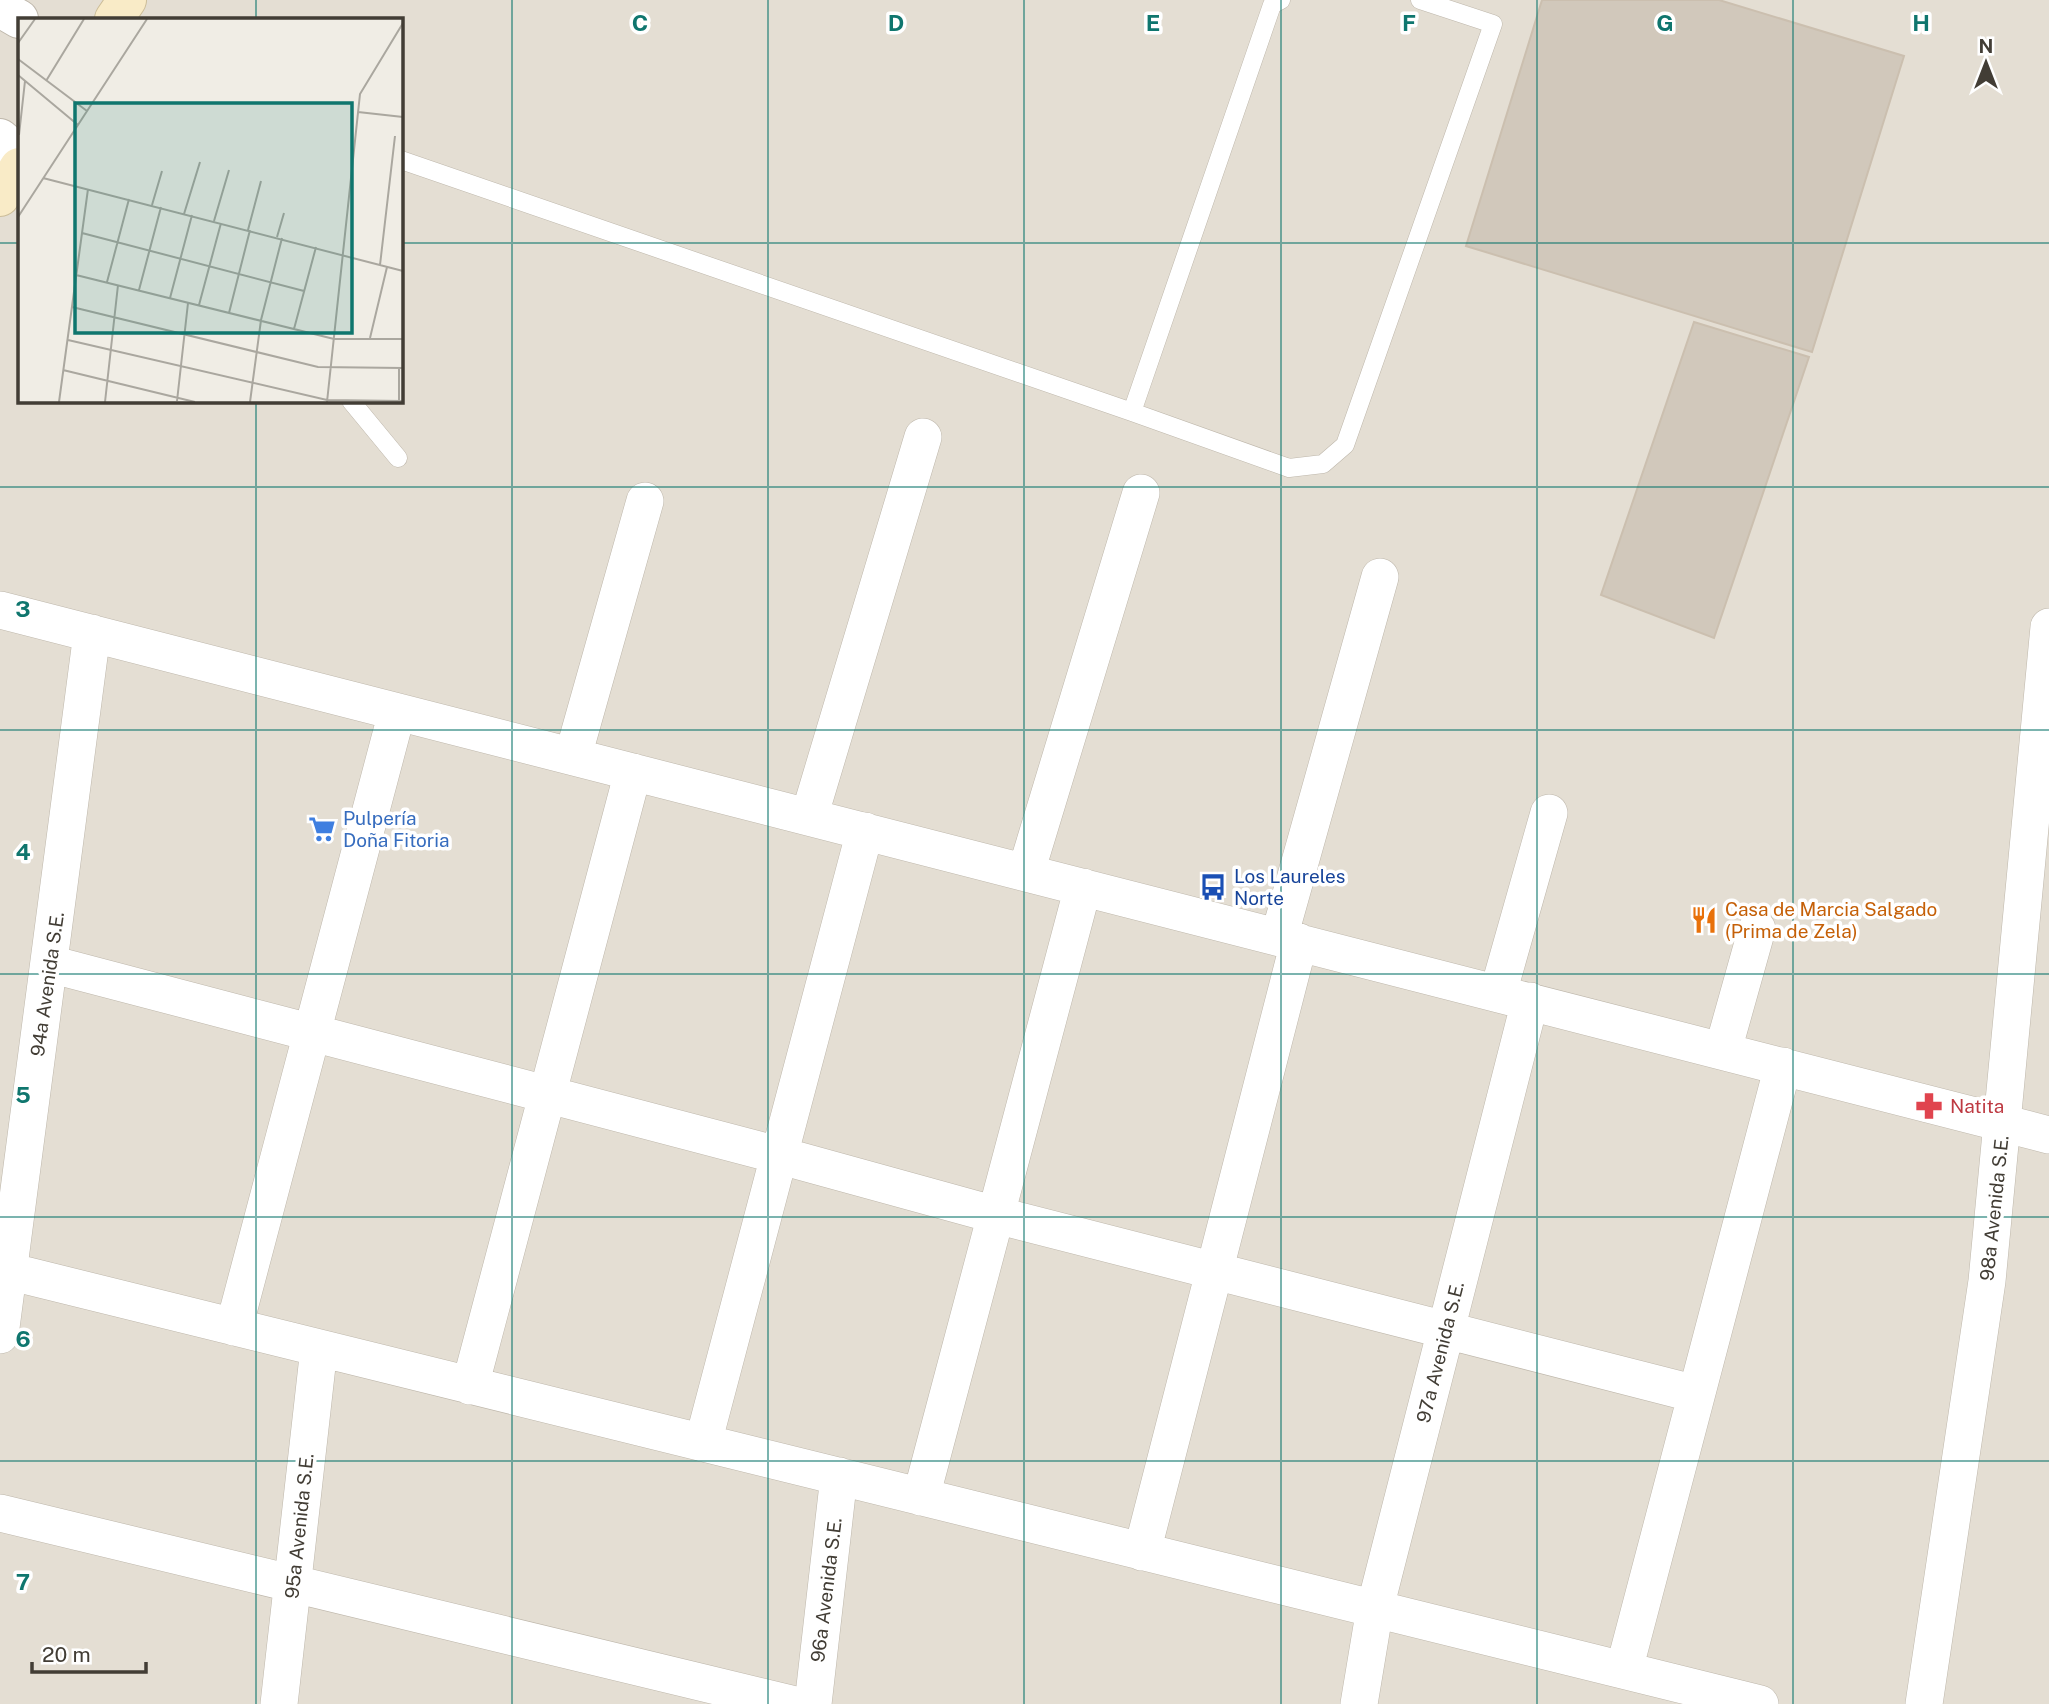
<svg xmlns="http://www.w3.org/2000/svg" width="2049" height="1704" font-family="'Public Sans',sans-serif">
  <rect width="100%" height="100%" fill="#f0ede5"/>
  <path fill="#e4ded3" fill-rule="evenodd" d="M 0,0 L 2049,0 L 2049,1704 L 0,1704 ZM 19,19 L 401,19 L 401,401 L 19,401 Z"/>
  <path fill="#d1c8bb" stroke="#cbbfaf" stroke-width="2" d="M 1542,0 L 1719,0 L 1904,56 L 1812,352 L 1466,246 Z
    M 1694,322 L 1809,357 L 1714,638 L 1601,595 Z"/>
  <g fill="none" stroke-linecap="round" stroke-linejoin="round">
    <defs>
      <path id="service" d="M 401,160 L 1132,412 L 1289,468 L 1323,464 L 1345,445 L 1493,24 L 1420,0
        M 351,401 L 398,458
        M 1132,412 L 1272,5 L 1281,0"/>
      <path id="minor" d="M 0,610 L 2049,1135
        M 573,756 L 645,501
        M 809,817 L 923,437
        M 1026,872 L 1141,493
        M 1279,937 L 1380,577
        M 50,964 L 778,1155 L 996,1215 L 1696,1394
        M 1498,993 L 1549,813
        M 1723,1050 L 1757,929
        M 8,1271 L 1760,1704
        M 234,1327 L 397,712
        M 0,1335 L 92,633
        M 470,1386 L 633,772
        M 703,1443 L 865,831
        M 921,1497 L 1083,887
        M 0,1513 L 791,1704
        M 1142,1552 L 1299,942
        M 1624,1670 L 1783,1066
        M 279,1704 L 319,1348
        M 813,1704 L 839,1476
        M 1359,1704 L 1375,1608 L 1530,1001
        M 1924,1704 L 1987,1281 L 2049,627"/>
      <path id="tertiary" d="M 0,8 L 19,19
        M 0,138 L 19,154"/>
      <path id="secondary" d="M 114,19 L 127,0
        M 0,197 L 19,167"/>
    </defs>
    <use href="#service" stroke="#beb7ab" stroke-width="19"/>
    <use href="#minor" stroke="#beb7ab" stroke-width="38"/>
    <use href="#tertiary" stroke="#beb7ab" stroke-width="40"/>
    <use href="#secondary" stroke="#ccbd98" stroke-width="40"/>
    <use href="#service" stroke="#fff" stroke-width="18"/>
    <use href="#minor" stroke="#fff" stroke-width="37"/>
    <use href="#tertiary" stroke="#fff" stroke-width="38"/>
    <use href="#secondary" stroke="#f9ebc7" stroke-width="38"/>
  </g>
  <path fill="none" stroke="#0f766e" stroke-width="2" stroke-opacity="0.55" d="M 256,0 L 256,19M 512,0 L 512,1704M 768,0 L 768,1704M 1024,0 L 1024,1704M 1281,0 L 1281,1704M 1537,0 L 1537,1704M 1793,0 L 1793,1704M 0,243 L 19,243M 401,243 L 2049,243M 256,401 L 256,1704M 0,487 L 2049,487M 0,730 L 2049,730M 0,974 L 2049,974M 0,1217 L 2049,1217M 0,1461 L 2049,1461"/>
  <defs>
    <symbol id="supermarket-bare" viewBox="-9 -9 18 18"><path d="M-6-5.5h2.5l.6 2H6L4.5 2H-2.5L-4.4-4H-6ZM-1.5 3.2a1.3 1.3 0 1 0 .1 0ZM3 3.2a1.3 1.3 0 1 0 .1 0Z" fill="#3f7fe0" stroke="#fff" stroke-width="2.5" paint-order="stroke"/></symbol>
    <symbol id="bus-bare" viewBox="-9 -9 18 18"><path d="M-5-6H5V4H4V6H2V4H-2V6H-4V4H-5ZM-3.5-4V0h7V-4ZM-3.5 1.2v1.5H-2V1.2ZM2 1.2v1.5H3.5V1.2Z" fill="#1a4fb4" stroke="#fff" stroke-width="2.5" paint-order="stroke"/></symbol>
    <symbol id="restaurant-bare" viewBox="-9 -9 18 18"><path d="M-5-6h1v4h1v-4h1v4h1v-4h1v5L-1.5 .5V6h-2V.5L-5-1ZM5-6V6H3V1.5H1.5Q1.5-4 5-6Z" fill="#e8710a" stroke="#fff" stroke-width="2.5" paint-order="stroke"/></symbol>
    <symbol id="pharmacy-bare" viewBox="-9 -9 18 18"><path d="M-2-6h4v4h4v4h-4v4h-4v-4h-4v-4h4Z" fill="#e0444e" stroke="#fff" stroke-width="2.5" paint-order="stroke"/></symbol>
  </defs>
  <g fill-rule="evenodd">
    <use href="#supermarket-bare" x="303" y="810" width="38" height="38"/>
    <use href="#bus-bare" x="1194" y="868" width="38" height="38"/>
    <use href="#restaurant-bare" x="1685" y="901" width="38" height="38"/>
    <use href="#pharmacy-bare" x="1910" y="1087" width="38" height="38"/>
  </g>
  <g text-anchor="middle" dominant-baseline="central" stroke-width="7" stroke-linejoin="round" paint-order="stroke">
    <g font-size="19" fill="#366cbe" stroke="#fff" text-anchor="start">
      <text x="343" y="818">Pulpería<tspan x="343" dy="22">Doña Fitoria</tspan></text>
    </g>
    <g font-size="19" fill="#164399" stroke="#fff" text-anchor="start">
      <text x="1234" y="876">Los Laureles<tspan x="1234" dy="22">Norte</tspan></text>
    </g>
    <g font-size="19" fill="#c56008" stroke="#fff" text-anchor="start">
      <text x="1725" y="909">Casa de Marcia Salgado<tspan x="1725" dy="22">(Prima de Zela)</tspan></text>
    </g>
    <g font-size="19" fill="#423d35" stroke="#fff">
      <text transform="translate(47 984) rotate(-82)">94a Avenida S.E.</text>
      <text transform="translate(1994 1208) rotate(-84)">98a Avenida S.E.</text>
      <text transform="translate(1440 1352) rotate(-76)">97a Avenida S.E.</text>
      <text transform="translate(299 1526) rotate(-84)">95a Avenida S.E.</text>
      <text transform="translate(826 1590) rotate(-83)">96a Avenida S.E.</text>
    </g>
    <g font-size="19" fill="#be3a42" stroke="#fff" text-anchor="start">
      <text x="1950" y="1106">Natita</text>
    </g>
  </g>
  <g transform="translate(18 18)">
    <rect width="385" height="385" fill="#f0ede5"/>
    <path fill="none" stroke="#aaa79f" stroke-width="2" d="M 0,25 L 17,1M 0,41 L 69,93M 0,57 L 60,107M 28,63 L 66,1M 340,94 L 385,99M 1,117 L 7,63M 25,160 L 385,253M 134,187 L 144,153M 166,196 L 182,144M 0,199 L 129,1M 196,203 L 211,152M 230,212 L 243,163M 64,215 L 286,273M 259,219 L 266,195M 362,247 L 377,118M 58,257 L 316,321 L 385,321M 89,264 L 111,181M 121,272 L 143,189M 152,280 L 174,197M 181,287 L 203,205M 54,289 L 300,349 L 385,350M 211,295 L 232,212M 276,311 L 298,229M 352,320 L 369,249M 50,322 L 309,382 L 385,383M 45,352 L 177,384M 159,383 L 170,285M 41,384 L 70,171M 87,384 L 100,267M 232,384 L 243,302 L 264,220M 309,384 L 342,76 L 385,5M 381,384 L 381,350"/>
    <path fill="#0f766e" fill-opacity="0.15" stroke="#0f766e" stroke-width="3.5" d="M 57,85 L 334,85 L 334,315 L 57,315 Z"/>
    <rect width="385" height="385" fill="none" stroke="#423d35" stroke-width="3.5"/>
  </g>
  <g font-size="23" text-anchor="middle" font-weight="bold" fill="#0f766e" stroke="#fff" stroke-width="7" stroke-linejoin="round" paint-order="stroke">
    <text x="640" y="31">C</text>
    <text x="896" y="31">D</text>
    <text x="1153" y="31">E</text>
    <text x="1409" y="31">F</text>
    <text x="1665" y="31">G</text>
    <text x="1921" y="31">H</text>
    <text x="23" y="617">3</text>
    <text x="23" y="860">4</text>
    <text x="23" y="1103">5</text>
    <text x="23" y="1347">6</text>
    <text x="23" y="1590">7</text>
  </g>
  <g transform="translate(1986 63)" stroke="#ffffff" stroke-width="5" paint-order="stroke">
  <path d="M0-5L12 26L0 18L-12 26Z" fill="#423d35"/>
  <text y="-10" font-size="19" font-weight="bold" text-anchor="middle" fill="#423d35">N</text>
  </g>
  <path d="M32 1662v10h114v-10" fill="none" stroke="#423d35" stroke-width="3.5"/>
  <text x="42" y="1662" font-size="21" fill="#423d35" stroke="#ffffff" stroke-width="5" paint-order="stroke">20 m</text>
</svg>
